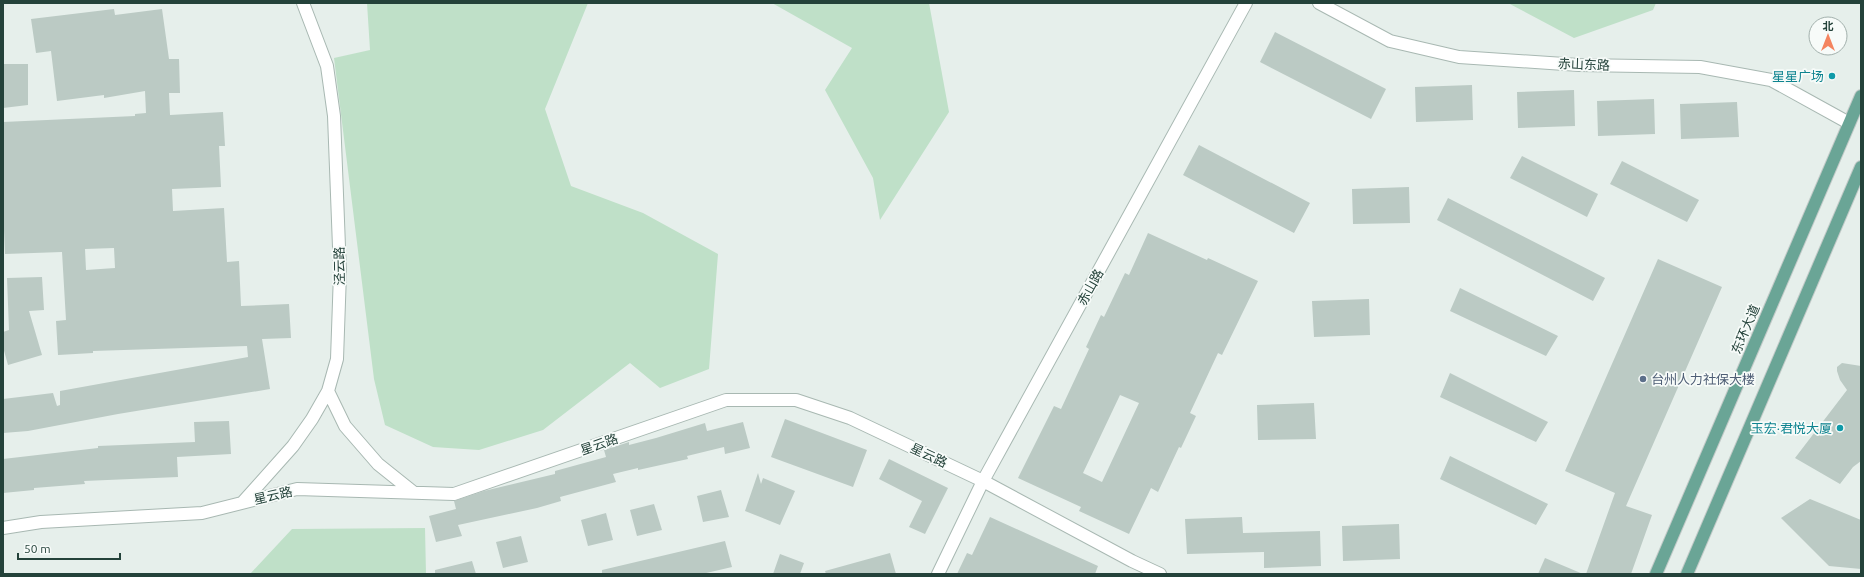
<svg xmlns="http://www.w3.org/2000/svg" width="1864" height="577" font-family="Ubuntu,'Noto Sans SC',sans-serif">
  <rect width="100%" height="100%" fill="#e6efeb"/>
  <path fill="#bfe0c8" d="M 367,3 L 588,3 L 545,109 L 571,186 L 643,213 L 718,254 L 709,369 L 660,388 L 630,363 L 543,430 L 479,450 L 433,447 L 385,425 L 374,379 L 334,58 L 370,50 Z
    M 772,3 L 929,3 L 949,112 L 880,220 L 873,178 L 825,90 L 852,48 Z
    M 1508,3 L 1656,3 L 1653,10 L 1574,38 Z
    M 425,528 L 426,574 L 250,574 L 292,529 Z"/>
  <path fill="#bbcac4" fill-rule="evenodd" d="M 114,9 L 115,15 L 162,9 L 169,59 L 179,59 L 180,93 L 169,93 L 170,115 L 223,112 L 225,146 L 219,146 L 221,187 L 172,189 L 173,211 L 224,208 L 227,262 L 239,261 L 241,306 L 289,304 L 291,338 L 262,339 L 270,389 L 118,414 L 28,431 L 3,433 L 3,399 L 53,393 L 57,406 L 60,405 L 60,391 L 248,357 L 247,346 L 93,351 L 93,353 L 58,355 L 56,321 L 66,320 L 62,252 L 5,254 L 3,207 L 3,122 L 135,116 L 135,114 L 146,113 L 145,91 L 104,98 L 104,95 L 57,101 L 51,51 L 36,53 L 31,19 ZM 114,248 L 115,268 L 86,270 L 85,249 Z
    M 1275,32 L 1386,89 L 1371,119 L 1260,62 Z
    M 3,64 L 28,64 L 28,105 L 3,108 Z
    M 1472,85 L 1473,120 L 1416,122 L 1415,87 Z
    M 1574,90 L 1575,126 L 1518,128 L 1517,92 Z
    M 1654,99 L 1655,134 L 1598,136 L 1597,101 Z
    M 1737,102 L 1739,137 L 1681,139 L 1680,104 Z
    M 1199,145 L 1310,203 L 1294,233 L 1183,175 Z
    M 1522,156 L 1598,194 L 1587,217 L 1510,178 Z
    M 1622,161 L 1699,200 L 1687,222 L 1610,184 Z
    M 1409,187 L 1410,223 L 1353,224 L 1352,189 Z
    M 1448,198 L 1605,278 L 1593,301 L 1437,220 Z
    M 1148,233 L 1207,260 L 1208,258 L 1258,281 L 1222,355 L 1218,353 L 1190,413 L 1196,416 L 1181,448 L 1179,447 L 1158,492 L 1151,488 L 1129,534 L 1079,511 L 1081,507 L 1018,478 L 1054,406 L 1061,409 L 1089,349 L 1086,347 L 1101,315 L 1104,317 L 1125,273 L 1129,275 ZM 1120,395 L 1139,403 L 1102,482 L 1083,473 Z
    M 1658,259 L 1722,287 L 1626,506 L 1652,515 L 1631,574 L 1586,574 L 1615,493 L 1565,471 Z
    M 42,277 L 44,310 L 29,311 L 42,355 L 8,365 L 3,347 L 3,332 L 9,330 L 7,278 Z
    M 1460,288 L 1558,336 L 1546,356 L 1450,311 Z
    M 1369,299 L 1370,335 L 1314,337 L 1312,301 Z
    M 1842,363 L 1861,366 L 1861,461 L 1853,467 L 1840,484 L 1795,458 L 1847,390 L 1840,380 L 1837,371 L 1837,367 Z
    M 1450,373 L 1548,422 L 1536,442 L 1440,397 Z
    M 1314,403 L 1316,439 L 1258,440 L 1257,405 Z
    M 785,419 L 867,450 L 853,487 L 771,457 Z
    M 229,421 L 231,454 L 177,457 L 178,477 L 84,481 L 85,484 L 34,488 L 34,490 L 3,493 L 3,459 L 98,448 L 98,446 L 195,442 L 194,422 Z
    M 743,422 L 750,448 L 725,454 L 724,447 L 687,456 L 688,459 L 638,470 L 638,468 L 613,474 L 616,482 L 560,497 L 561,501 L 537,508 L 458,525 L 462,536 L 436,542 L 429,516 L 456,509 L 454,501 L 484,491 L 555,474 L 555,471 L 606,457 L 604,450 L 623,444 L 629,442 L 629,445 L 656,438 L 705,423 L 707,431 Z
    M 1450,456 L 1548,504 L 1536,525 L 1440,479 Z
    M 889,459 L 948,488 L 925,534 L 909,527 L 922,501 L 879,479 Z
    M 758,473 L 761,484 L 763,478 L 795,491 L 780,525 L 745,511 Z
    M 721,490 L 729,517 L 703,522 L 697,496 Z
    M 1810,499 L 1861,520 L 1861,569 L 1829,566 L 1781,518 Z
    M 654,504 L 662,530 L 637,536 L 630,510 Z
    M 606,513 L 613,540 L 588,546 L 581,520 Z
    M 990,517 L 1098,566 L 1095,574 L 957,574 L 967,553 L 972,555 Z
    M 1242,517 L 1243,533 L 1320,531 L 1321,566 L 1264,568 L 1264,552 L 1187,554 L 1185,519 Z
    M 1399,524 L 1400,559 L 1343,561 L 1342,526 Z
    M 521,536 L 528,562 L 503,568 L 496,542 Z
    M 725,541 L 732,567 L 702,574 L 602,574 L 602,570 Z
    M 890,553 L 896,574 L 826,574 L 825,571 Z
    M 780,554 L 804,563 L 800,574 L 773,574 Z
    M 1545,558 L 1583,574 L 1538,574 Z
    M 472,561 L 476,574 L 435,574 L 435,570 Z"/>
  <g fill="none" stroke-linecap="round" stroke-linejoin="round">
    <defs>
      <path id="minor" d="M 1319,3 L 1390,41 L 1459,57 L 1579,65 L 1700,67 L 1771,80 L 1849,123
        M 328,391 L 345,426 L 378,464 L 413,492
        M 243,502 L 293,446 L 312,419 L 328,391 L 337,359 L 340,273 L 334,116 L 327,66 L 303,3
        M 3,528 L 41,522 L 202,513 L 297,489 L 454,494 L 726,400 L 796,400 L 850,418 L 983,481 L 1132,561 L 1160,574
        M 938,574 L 983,481 L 1246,3"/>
      <path id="major" d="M 1656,574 L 1861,96
        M 1687,574 L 1861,167"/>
    </defs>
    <use href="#minor" stroke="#a8b8b2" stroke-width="14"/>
    <use href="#major" stroke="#c2cac8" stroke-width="14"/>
    <use href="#minor" stroke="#fff" stroke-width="12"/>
    <use href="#major" stroke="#6aa596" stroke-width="12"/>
  </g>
  <g fill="#0f9aa8" stroke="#f7fbf9" stroke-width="1.5">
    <circle cx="1832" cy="76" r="4"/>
    <circle cx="1840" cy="428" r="4"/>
  </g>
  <circle fill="#5c6f8a" stroke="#f7fbf9" stroke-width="1.5" cx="1643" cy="379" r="4"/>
  <g text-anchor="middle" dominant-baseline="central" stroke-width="3.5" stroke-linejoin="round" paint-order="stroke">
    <g font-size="13" fill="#24423a" stroke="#f7fbf9">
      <text transform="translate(1584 64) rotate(2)">赤山东路</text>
      <text transform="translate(339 266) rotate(-91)">泾云路</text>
      <text transform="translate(1090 287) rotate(-61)">赤山路</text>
      <text transform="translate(1745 329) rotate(-67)">东环大道</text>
      <text transform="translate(599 444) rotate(-19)">星云路</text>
      <text transform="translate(929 455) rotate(25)">星云路</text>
      <text transform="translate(273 495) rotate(-13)">星云路</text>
    </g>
    <g font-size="13" fill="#0d838f" stroke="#f7fbf9" text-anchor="end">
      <text x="1824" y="76">星星广场</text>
      <text x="1832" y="428">玉宏·君悦大厦</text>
    </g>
    <g font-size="13" fill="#4e5e75" stroke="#f7fbf9" text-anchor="start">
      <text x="1651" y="379">台州人力社保大楼</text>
    </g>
  </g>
  <rect width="1864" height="577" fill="none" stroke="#24423a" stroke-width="8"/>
  <g transform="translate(1828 36)"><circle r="19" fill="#f7fbf9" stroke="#a3b1ad"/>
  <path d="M0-3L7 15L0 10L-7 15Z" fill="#f4845f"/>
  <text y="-6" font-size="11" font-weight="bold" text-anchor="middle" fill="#24423a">北</text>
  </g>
  <path d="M18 553v6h102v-6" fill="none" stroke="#24423a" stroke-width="2"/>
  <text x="24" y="553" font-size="12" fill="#24423a" stroke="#f7fbf9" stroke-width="3" paint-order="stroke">50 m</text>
</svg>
